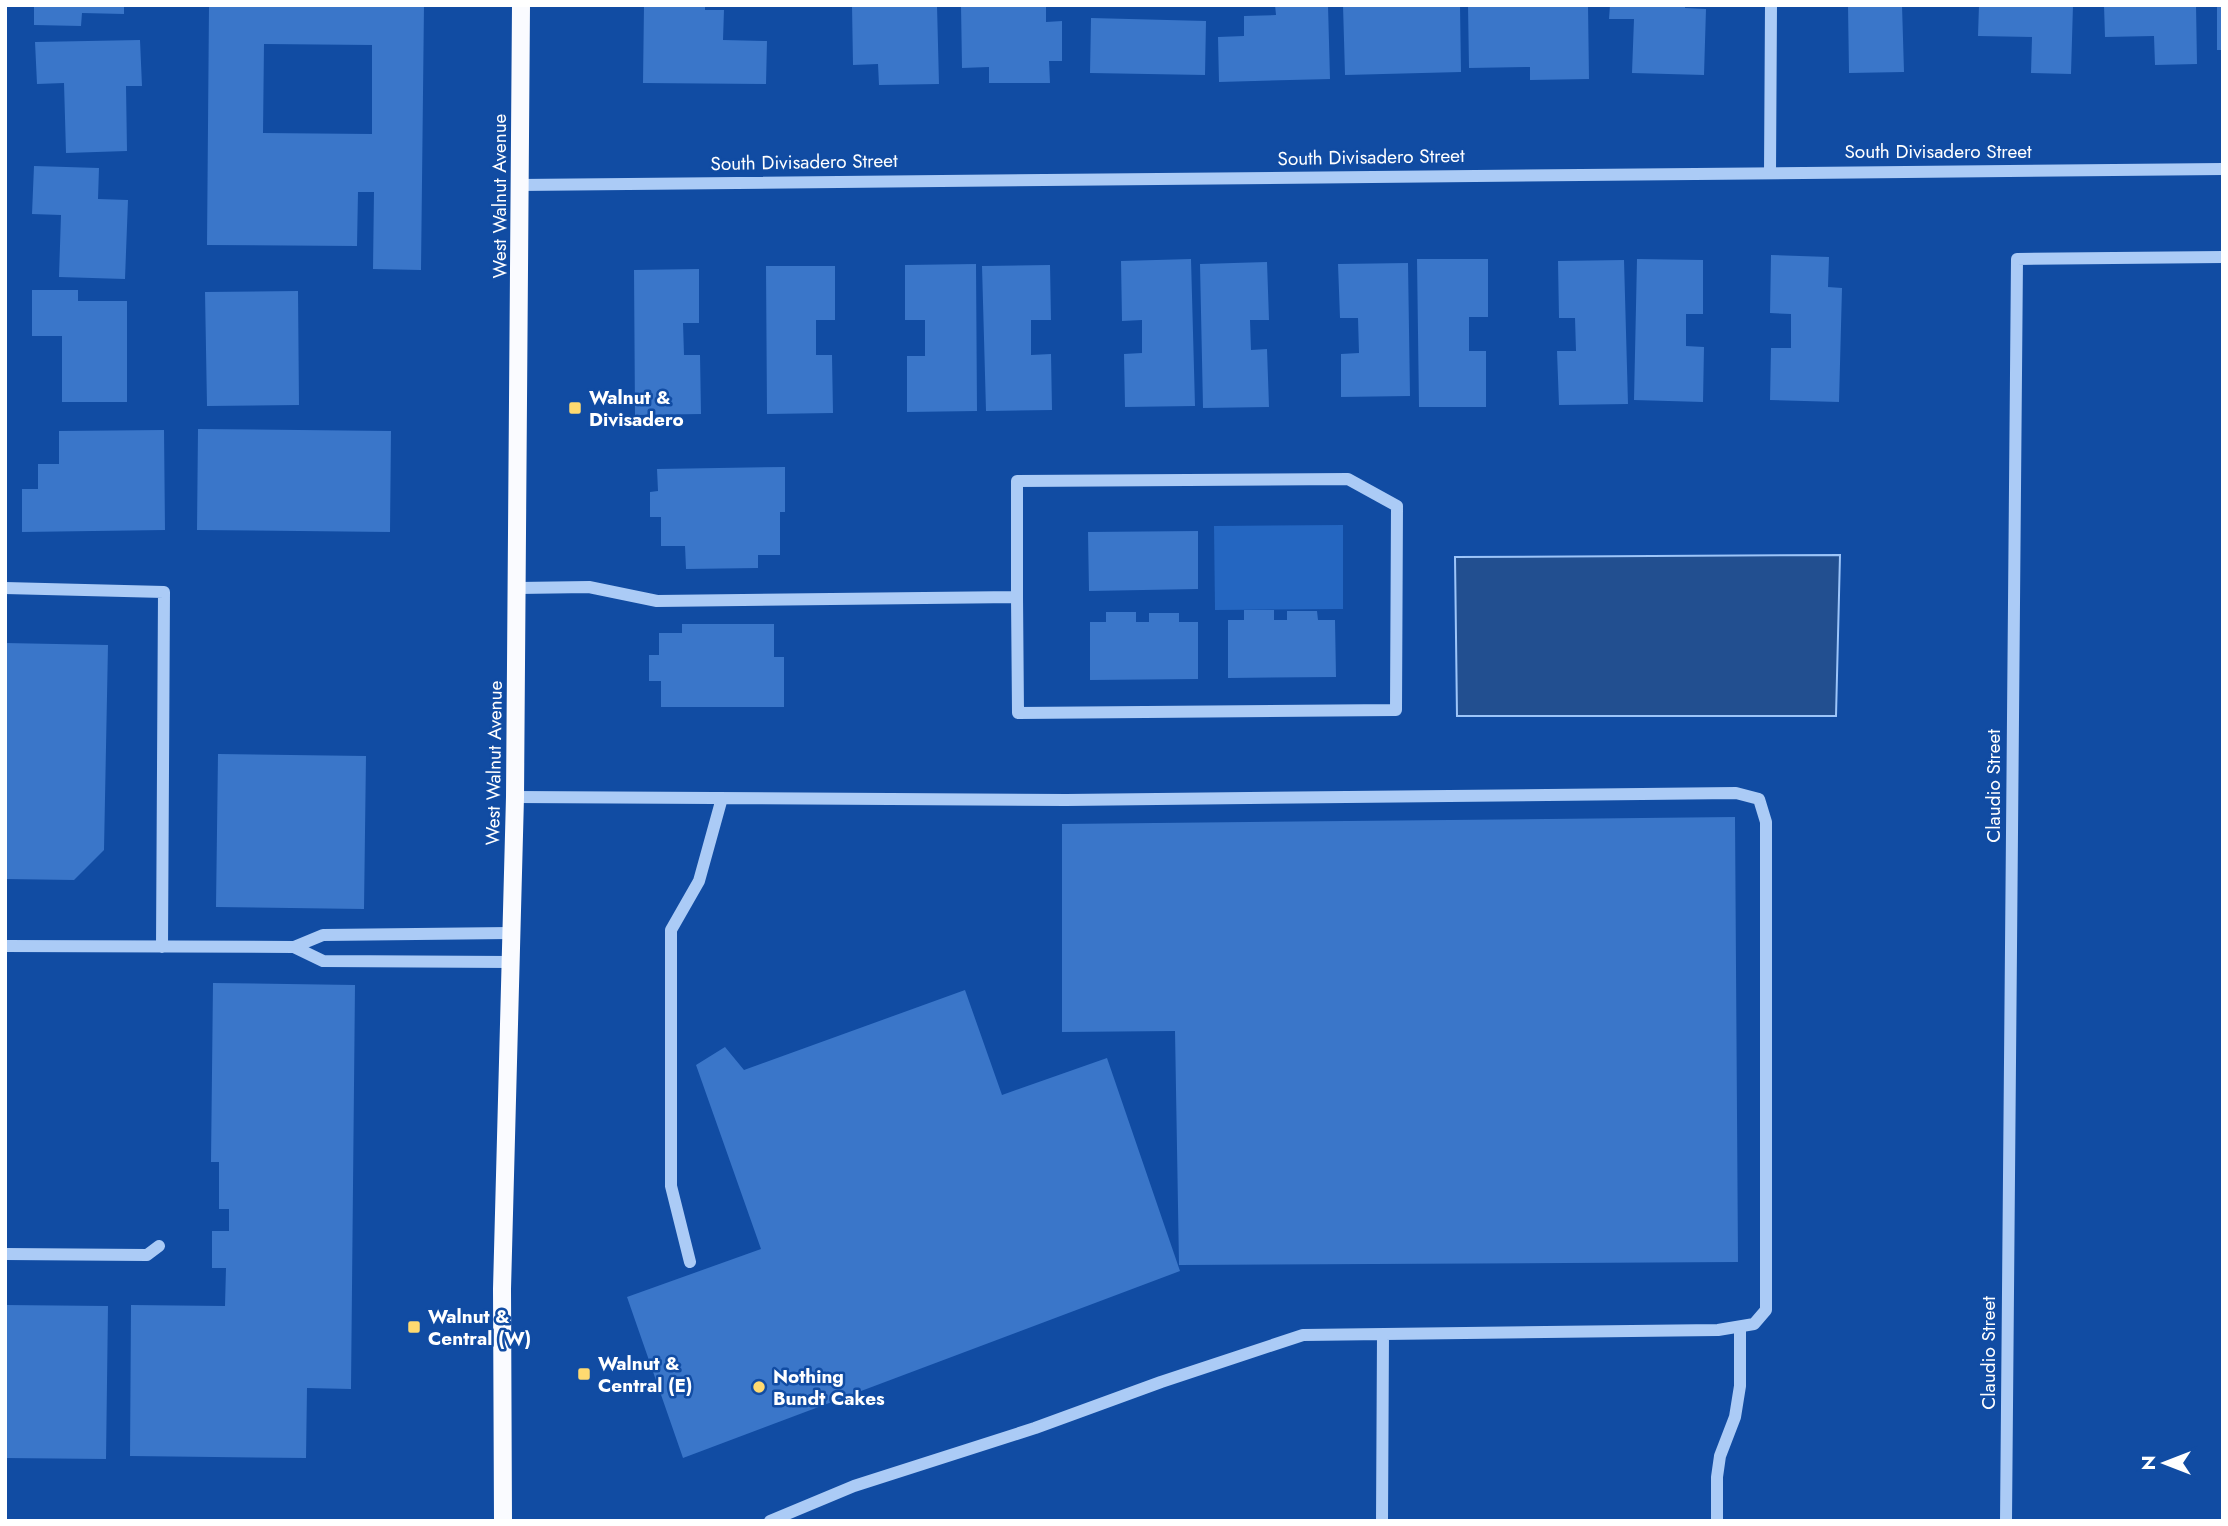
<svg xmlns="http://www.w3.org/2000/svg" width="2228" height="1526" font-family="Jost,sans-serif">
  <rect width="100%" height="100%" fill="#114ca3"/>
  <path fill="#2466c1" d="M 1343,525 L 1343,609 L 1215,610 L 1214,526 Z"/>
  <path fill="#224f90" stroke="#9dc5f9" stroke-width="2" d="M 1840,555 L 1836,716 L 1457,716 L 1455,557 Z"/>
  <path fill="#3a76c9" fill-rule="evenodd" d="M 34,5 L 124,5 L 124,14 L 82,13 L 81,26 L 34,25 Z
    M 209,5 L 424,5 L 421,270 L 373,269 L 374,192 L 358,192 L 357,246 L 207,245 ZM 264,44 L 372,45 L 372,134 L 263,133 Z
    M 644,5 L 705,5 L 705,10 L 724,10 L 723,40 L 767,41 L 766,84 L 643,83 Z
    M 852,5 L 937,5 L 939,84 L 879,85 L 878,64 L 853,65 Z
    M 961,5 L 1046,5 L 1046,22 L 1062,21 L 1062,61 L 1049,61 L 1050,83 L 989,83 L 989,67 L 962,68 Z
    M 1275,5 L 1328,5 L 1330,79 L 1219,82 L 1218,37 L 1244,36 L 1244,16 L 1276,15 Z
    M 1343,5 L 1460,5 L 1461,72 L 1345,75 Z
    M 1468,5 L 1588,5 L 1589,79 L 1530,80 L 1530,67 L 1469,68 Z
    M 1610,5 L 1685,5 L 1685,8 L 1706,9 L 1704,75 L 1632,73 L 1634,19 L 1609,19 Z
    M 1848,5 L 1902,5 L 1904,72 L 1849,73 Z
    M 1979,5 L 2073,5 L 2071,74 L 2031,73 L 2032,37 L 1978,36 Z
    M 2104,5 L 2196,5 L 2197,64 L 2155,65 L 2154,36 L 2105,37 Z
    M 2217,5 L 2223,5 L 2223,50 L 2217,50 Z
    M 1091,18 L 1206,21 L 1205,75 L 1090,73 Z
    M 140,40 L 142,86 L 126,86 L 127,151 L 66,153 L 64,83 L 37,84 L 35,42 Z
    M 34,166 L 99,168 L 98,199 L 128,200 L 125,279 L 59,277 L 61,215 L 32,214 Z
    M 1771,255 L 1829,257 L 1828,287 L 1842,288 L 1839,402 L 1770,400 L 1771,348 L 1791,348 L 1791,314 L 1770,313 Z
    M 1191,259 L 1195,406 L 1125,407 L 1124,354 L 1142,353 L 1142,320 L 1122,321 L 1121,261 Z
    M 1417,259 L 1488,259 L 1488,317 L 1469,317 L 1469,351 L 1486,351 L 1486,407 L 1419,407 Z
    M 1637,259 L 1703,260 L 1703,314 L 1686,314 L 1686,346 L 1704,347 L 1703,402 L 1634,400 Z
    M 1624,260 L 1628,404 L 1559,405 L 1557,351 L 1576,351 L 1575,318 L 1559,318 L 1558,261 Z
    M 1267,262 L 1269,320 L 1250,320 L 1251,350 L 1267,349 L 1269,407 L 1203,408 L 1200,264 Z
    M 1408,263 L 1410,396 L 1341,397 L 1341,354 L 1359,353 L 1358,318 L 1340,318 L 1338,264 Z
    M 976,264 L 977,411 L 907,412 L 907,356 L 925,356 L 925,320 L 905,320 L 905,265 Z
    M 1050,265 L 1051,320 L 1031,320 L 1031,355 L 1051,354 L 1052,410 L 986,411 L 982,266 Z
    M 766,266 L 835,266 L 835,320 L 816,320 L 816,355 L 832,355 L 833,413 L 767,414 Z
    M 699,269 L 699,323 L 683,323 L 684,355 L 700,355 L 701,414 L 635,415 L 634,270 Z
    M 32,290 L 78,290 L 78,301 L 127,301 L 127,402 L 62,402 L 62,336 L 32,336 Z
    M 298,291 L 299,405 L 207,406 L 205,292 Z
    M 198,429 L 391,431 L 390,532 L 197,530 Z
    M 164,430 L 165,530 L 22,532 L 22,489 L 38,489 L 38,464 L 59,464 L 59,431 Z
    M 785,467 L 785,512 L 780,512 L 780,555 L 758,555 L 758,568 L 686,569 L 685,546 L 661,546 L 661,517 L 650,517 L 650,492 L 658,491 L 657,469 Z
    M 1198,531 L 1198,589 L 1089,591 L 1088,532 Z
    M 1244,610 L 1274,610 L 1274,620 L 1287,620 L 1287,611 L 1317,611 L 1318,620 L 1335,620 L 1336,677 L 1228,678 L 1228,620 L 1244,620 Z
    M 1106,612 L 1136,612 L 1136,622 L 1149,622 L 1149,613 L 1179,613 L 1179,622 L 1198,622 L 1198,679 L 1090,680 L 1090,622 L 1106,622 Z
    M 682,624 L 774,624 L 774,657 L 784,657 L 784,707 L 661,707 L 661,681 L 649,681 L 649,655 L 659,655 L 659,633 L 682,633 Z
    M 5,643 L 108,645 L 104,850 L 74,880 L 5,879 Z
    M 218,754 L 366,756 L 364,909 L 216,907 Z
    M 1735,817 L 1738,1262 L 1179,1265 L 1175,1031 L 1062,1032 L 1062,824 Z
    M 213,983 L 355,985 L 351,1389 L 307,1388 L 306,1458 L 130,1456 L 131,1305 L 225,1306 L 226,1268 L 212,1268 L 212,1231 L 229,1231 L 229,1209 L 219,1209 L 219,1162 L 211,1162 Z
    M 965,990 L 1002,1095 L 1107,1058 L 1180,1271 L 683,1458 L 627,1297 L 761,1249 L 696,1065 L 725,1047 L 744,1070 Z
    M 5,1305 L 108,1306 L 106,1459 L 5,1458 Z"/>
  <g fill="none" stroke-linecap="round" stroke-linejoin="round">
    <path stroke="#abcbf6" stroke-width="12" d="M 1770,172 L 1771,5
      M 519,185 L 2223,169
      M 5,588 L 164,592 L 162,947
      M 518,588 L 589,587 L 657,601 L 1017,597 L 1017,481 L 1348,479 L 1397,506 L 1396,710 L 1018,713 L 1017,597
      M 515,797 L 1066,800 L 1736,793 L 1759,799 L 1766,822 L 1766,1310 L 1754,1324 L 1718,1330 L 1303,1335 L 1161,1382 L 1035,1428 L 854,1486 L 770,1521
      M 5,946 L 294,947
      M 512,962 L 323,961 L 294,947 L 323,935 L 512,933
      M 5,1254 L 147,1255 L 159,1246
      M 690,1262 L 671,1186 L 671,930 L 699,881 L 722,798
      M 1382,1521 L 1383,1335
      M 1717,1521 L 1717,1477 L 1720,1456 L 1735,1417 L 1740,1386 L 1740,1328
      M 2006,1521 L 2017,259 L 2223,257"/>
    <path stroke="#fafbff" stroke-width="18" d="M 503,1521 L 502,1289 L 515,797 L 521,5"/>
  </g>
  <g fill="#ffda70" stroke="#114ca3" stroke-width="2.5">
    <rect x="568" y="401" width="14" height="14" rx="3.5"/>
    <rect x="407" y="1320" width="14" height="14" rx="3.5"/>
    <rect x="577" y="1367" width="14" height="14" rx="3.5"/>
    <circle cx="759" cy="1387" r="7"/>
  </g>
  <g text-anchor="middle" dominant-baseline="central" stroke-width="5" stroke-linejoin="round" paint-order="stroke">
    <g font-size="19" fill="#fff" stroke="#114ca3">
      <text x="1938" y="151">South Divisadero Street</text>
      <text transform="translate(1371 157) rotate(-1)">South Divisadero Street</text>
      <text transform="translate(804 162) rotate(-1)">South Divisadero Street</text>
      <text transform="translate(499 196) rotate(-90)">West Walnut Avenue</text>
      <text transform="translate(494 763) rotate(-89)">West Walnut Avenue</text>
      <text transform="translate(1993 786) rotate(-90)">Claudio Street</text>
      <text transform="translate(1988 1353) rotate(-90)">Claudio Street</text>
    </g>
    <g font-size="19" font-weight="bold" fill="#fff" stroke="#114ca3" text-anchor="start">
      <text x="589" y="397">Walnut &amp;<tspan x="589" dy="22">Divisadero</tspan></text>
      <text x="428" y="1316">Walnut &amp;<tspan x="428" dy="22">Central (W)</tspan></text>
      <text x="598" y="1363">Walnut &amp;<tspan x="598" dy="22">Central (E)</tspan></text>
      <text x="773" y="1376">Nothing<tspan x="773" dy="22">Bundt Cakes</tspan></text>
    </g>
  </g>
  <rect width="2228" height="1526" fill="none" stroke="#ffffff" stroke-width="14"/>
  <g transform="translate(2165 1463) rotate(270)" stroke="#114ca3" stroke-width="5" paint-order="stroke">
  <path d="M0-5L12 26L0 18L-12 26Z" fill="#ffffff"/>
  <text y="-10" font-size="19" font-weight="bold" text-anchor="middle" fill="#ffffff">N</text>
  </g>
</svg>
